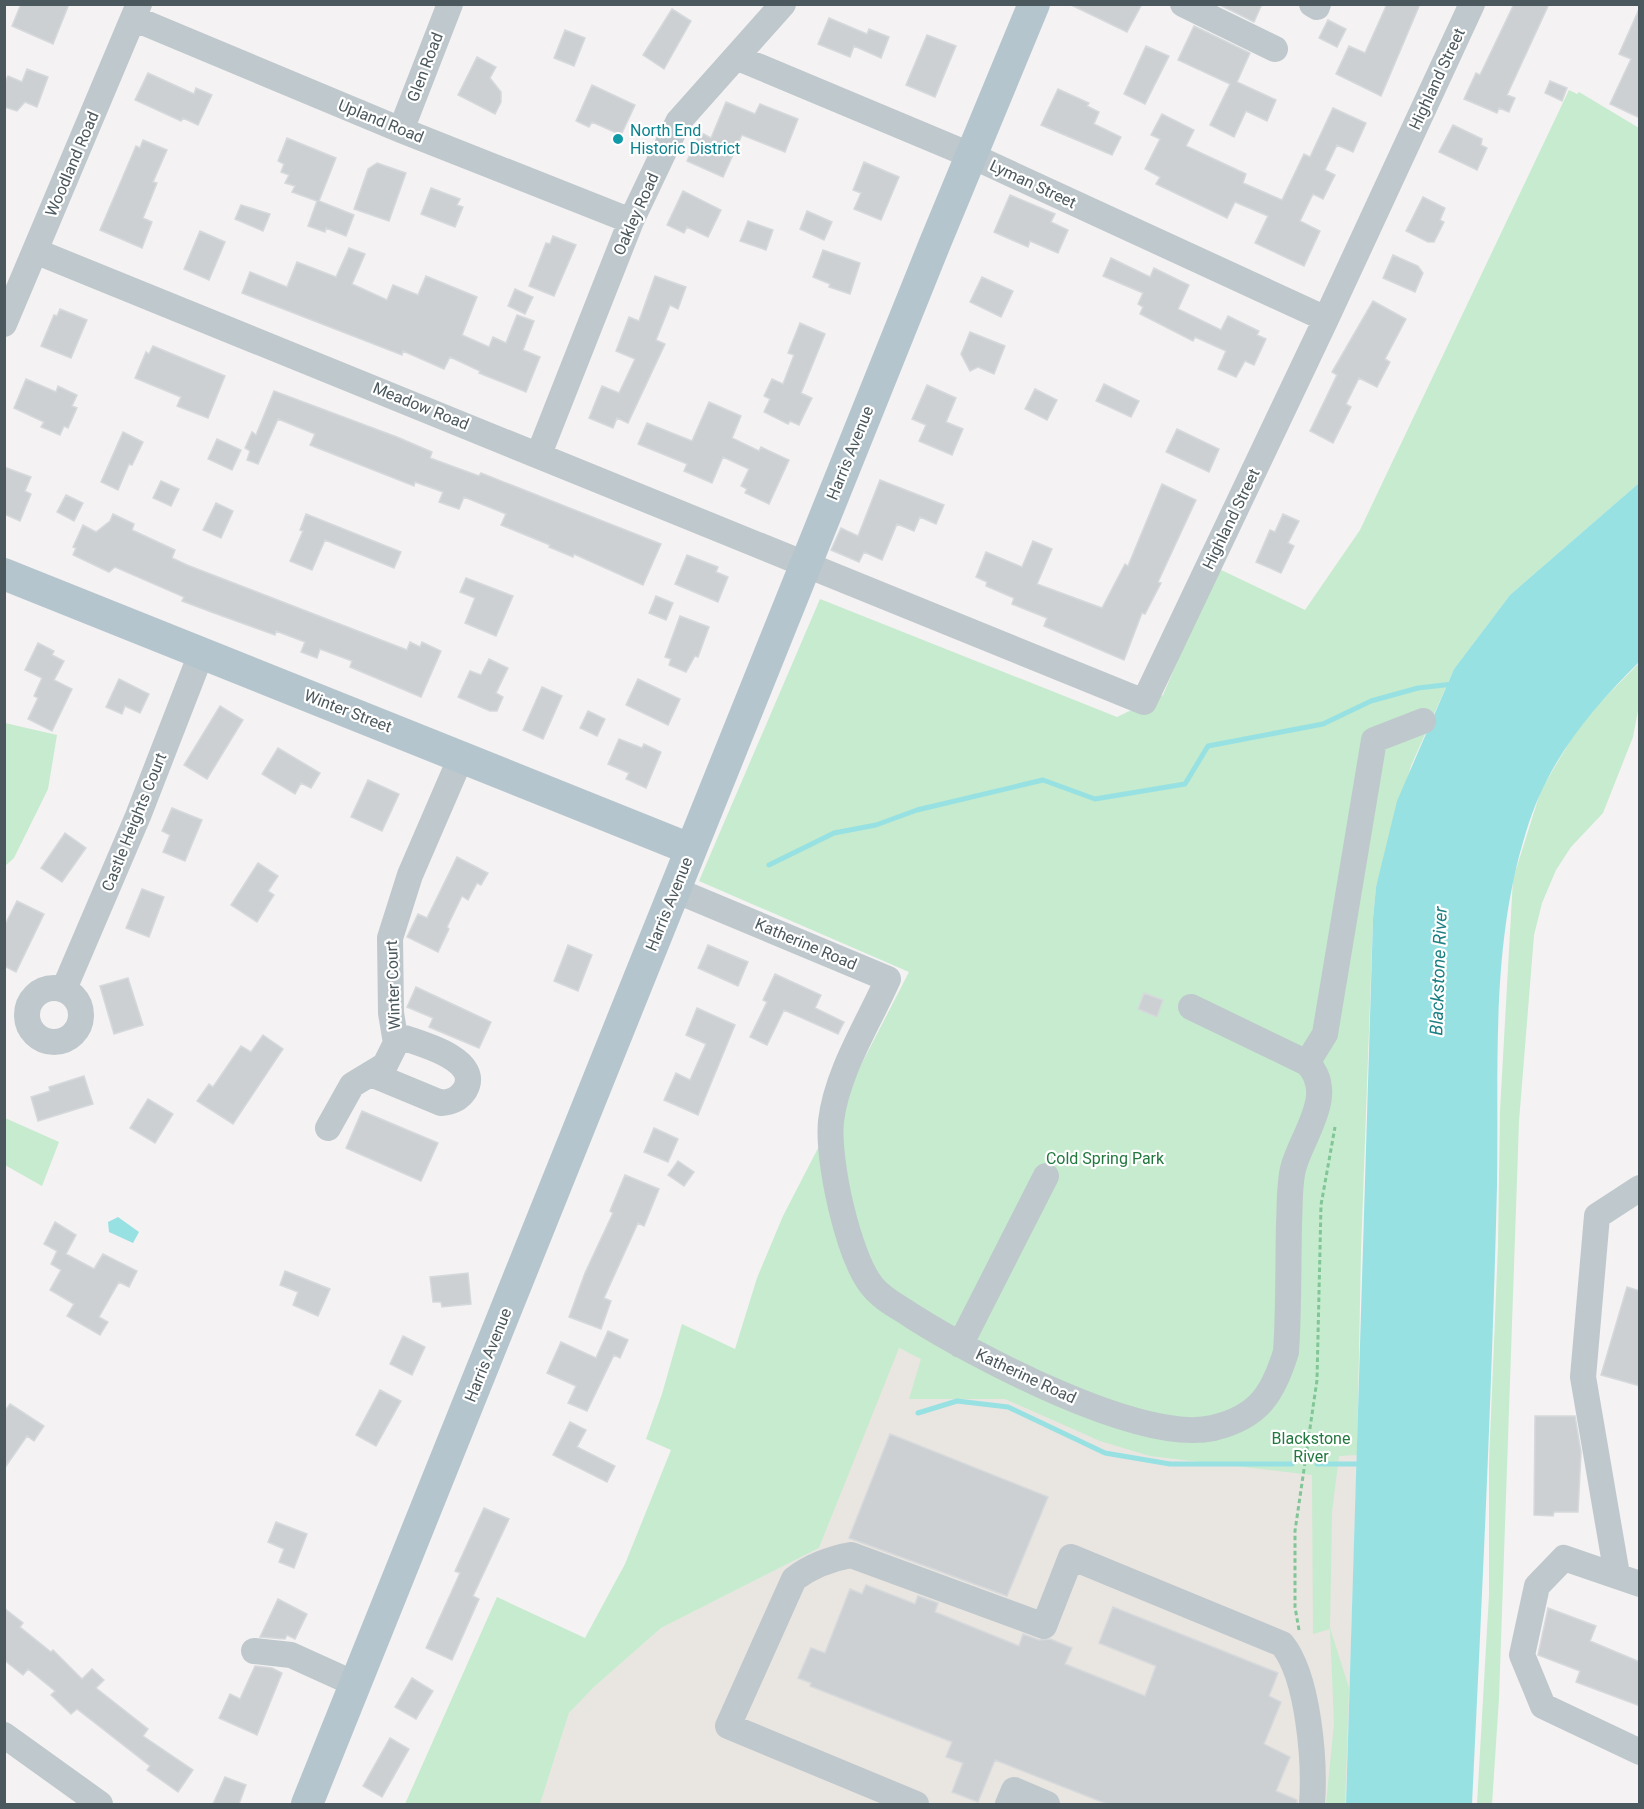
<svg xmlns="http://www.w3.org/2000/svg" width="1644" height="1809" font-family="Roboto,sans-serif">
  <rect width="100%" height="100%" fill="#f4f2f2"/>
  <path fill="#e9e5e0" d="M 898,1348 L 1150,1456 L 1357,1455 L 1346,1804 L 540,1804 L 569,1713 L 594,1687 L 661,1628 L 819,1548 Z"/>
  <path fill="#c6ebce" d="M 1569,90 L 1577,94 L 1579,92 L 1639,128 L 1639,483 L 1510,595 L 1454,669 L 1411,766 L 1376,887 L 1373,919 L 1361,1251 L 1357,1455 L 1339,1456 L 1332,1512 L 1330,1628 L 1349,1688 L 1345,1804 L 1326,1804 L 1334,1724 L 1330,1629 L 1313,1634 L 1312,1475 L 1150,1456 L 1100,1441 L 1005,1399 L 909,1399 L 921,1359 L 899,1348 L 819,1548 L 661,1628 L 594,1687 L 569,1713 L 540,1804 L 405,1804 L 497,1597 L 585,1638 L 625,1564 L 671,1450 L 646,1439 L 662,1394 L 682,1324 L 735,1349 L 757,1278 L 783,1216 L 909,972 L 699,881 L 820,599 L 1117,717 L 1163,695 L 1217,568 L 1305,610 L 1360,530 Z
    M 1639,663 L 1639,705 L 1633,737 L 1603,813 L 1571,847 L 1556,870 L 1542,903 L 1534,935 L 1519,1121 L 1499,1698 L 1492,1804 L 1477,1804 L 1489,1595 L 1489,1463 L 1498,1246 L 1500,1111 L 1513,879 L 1541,790 L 1582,721 Z
    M 5,723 L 57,735 L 48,789 L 14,858 L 5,866 Z
    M 5,1118 L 59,1142 L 42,1186 L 5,1165 Z"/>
  <path fill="#98e1e3" d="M 1639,483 L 1639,662 C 1588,713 1547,762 1526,832 C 1490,947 1499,1068 1497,1186 C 1492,1392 1482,1599 1472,1804 L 1346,1804 L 1373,919 L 1376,887 L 1397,801 L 1454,669 L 1510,595 Z
    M 118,1217 L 139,1232 L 133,1243 L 109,1232 L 108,1222 Z"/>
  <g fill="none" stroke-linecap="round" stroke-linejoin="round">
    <path stroke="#98e1e3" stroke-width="5" d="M 769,865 L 834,833 L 876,825 L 917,810 L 1043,780 L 1095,799 L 1185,784 L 1208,746 L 1323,724 L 1371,701 L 1418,688 L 1453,684
      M 918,1413 L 957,1401 L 1008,1407 L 1105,1453 L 1170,1464 L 1292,1464
      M 1317,1464 L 1363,1464"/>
  </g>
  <path fill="#ccd0d3" stroke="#d6d9dc" stroke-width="1.5" d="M 21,4 L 69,4 L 53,44 L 12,26 Z
    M 1069,4 L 1142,4 L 1127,32 Z
    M 1218,4 L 1262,4 L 1254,22 Z
    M 1387,4 L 1420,4 L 1381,96 L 1336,74 L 1349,46 L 1365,53 Z
    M 1514,4 L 1549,4 L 1507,95 L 1515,98 L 1509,112 L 1499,108 L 1497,113 L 1464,99 L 1476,73 L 1480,75 Z
    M 1640,7 L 1640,118 L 1610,104 L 1631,59 L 1619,54 Z
    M 672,9 L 691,21 L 664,69 L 643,55 Z
    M 829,18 L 867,34 L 869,29 L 889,37 L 881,58 L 854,46 L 850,57 L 818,44 Z
    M 1328,20 L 1346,29 L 1337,47 L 1319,38 Z
    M 1194,26 L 1250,53 L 1237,82 L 1276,100 L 1267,121 L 1246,111 L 1234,137 L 1210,125 L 1230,84 L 1178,60 Z
    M 565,30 L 585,38 L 574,66 L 554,58 Z
    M 927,35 L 956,46 L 935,97 L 906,85 Z
    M 1146,46 L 1169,56 L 1145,104 L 1124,94 Z
    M 477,57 L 496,67 L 490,78 L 501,92 L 501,102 L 495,114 L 458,95 Z
    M 27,69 L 48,77 L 37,107 L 25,102 L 17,111 L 4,107 L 4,84 L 8,76 L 22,82 Z
    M 148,73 L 194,94 L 196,88 L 212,95 L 198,125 L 183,118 L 181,121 L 135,100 Z
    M 1550,81 L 1567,88 L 1562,101 L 1545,93 Z
    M 592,85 L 635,105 L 621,135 L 592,122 L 589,127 L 576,121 Z
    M 1058,89 L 1089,103 L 1087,106 L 1099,112 L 1094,124 L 1121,137 L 1112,155 L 1041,125 Z
    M 726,102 L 755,114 L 760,104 L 798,119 L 785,152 L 742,135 L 723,177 L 687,161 L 700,132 L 711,138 Z
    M 1333,108 L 1366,123 L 1353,152 L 1337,145 L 1325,170 L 1335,175 L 1323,199 L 1313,194 L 1300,221 L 1320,231 L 1304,266 L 1255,243 L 1268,216 L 1235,202 L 1227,218 L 1156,184 L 1160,177 L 1145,169 L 1160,139 L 1151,135 L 1162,114 L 1194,130 L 1186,146 L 1246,174 L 1243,183 L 1282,200 L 1304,154 L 1310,157 Z
    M 1453,125 L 1482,139 L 1481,145 L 1487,148 L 1477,170 L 1439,152 Z
    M 287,138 L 336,158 L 319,201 L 354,215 L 346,236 L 326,228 L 325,232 L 308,226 L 317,201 L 292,192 L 295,186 L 285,183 L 289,175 L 281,172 L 284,164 L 278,161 Z
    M 143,140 L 167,150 L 153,182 L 157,183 L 143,218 L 152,222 L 142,248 L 100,230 L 136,146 L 140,148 Z
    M 864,162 L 899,177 L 881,220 L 854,209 L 861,193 L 853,190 Z
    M 377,163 L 406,173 L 389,221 L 354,209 L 368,169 Z
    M 431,188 L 460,199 L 457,205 L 463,207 L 455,227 L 421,214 Z
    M 683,191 L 721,210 L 708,237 L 687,227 L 684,233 L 667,225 Z
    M 1010,195 L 1055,214 L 1051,222 L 1068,230 L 1058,253 L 1030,241 L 1028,247 L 994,232 Z
    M 1423,197 L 1445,208 L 1440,220 L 1444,222 L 1434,242 L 1428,242 L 1406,231 Z
    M 241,205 L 270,214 L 263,231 L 235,219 Z
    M 807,211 L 832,222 L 824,240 L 800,229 Z
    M 748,221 L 773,230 L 766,250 L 740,241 Z
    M 200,231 L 225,242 L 209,280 L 184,269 Z
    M 553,236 L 576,245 L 554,296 L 529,286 L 546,243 L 550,244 Z
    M 349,248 L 365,254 L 352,284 L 387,300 L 393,285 L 418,295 L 426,276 L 477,297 L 462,335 L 489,347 L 493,337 L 506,343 L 517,315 L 534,321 L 523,350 L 540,357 L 526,392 L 479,373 L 480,371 L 450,357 L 444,369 L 403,351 L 402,355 L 242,293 L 250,272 L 287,287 L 297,262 L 336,277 Z
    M 823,250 L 860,263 L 850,294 L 829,287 L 830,284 L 813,277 Z
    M 1393,255 L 1418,266 L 1423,273 L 1415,292 L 1383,278 Z
    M 1111,258 L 1150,277 L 1154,268 L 1189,285 L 1178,309 L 1221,330 L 1228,316 L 1259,331 L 1257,335 L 1266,339 L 1254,365 L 1245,361 L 1236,377 L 1218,369 L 1226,351 L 1195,337 L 1193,341 L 1140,314 L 1143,307 L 1138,304 L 1143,293 L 1103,276 Z
    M 655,276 L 686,287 L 678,309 L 670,305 L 656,340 L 665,344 L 628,423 L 617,418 L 613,428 L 589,418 L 602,386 L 619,393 L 635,359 L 616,351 L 629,317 L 639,321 Z
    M 982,277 L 1013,291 L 1001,317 L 970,302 Z
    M 515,289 L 533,297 L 525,314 L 508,306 Z
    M 1373,301 L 1406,319 L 1385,359 L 1390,362 L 1377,387 L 1359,378 L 1346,404 L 1351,407 L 1333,443 L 1310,431 L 1337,375 L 1332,372 Z
    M 60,309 L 87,320 L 71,358 L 41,346 L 54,315 L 57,316 Z
    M 800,323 L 825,334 L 801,393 L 812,398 L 799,425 L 790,421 L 788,424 L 764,412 L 770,399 L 764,396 L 772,379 L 783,384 L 794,355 L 788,353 Z
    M 970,332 L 1005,346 L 994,374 L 978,367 L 970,371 L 961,354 Z
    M 153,346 L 225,376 L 208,418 L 177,406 L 181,397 L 135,378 L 146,352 L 149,354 Z
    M 26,379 L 56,392 L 58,386 L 77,395 L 72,406 L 77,408 L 68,428 L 64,426 L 60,435 L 41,427 L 44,422 L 14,408 Z
    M 1104,384 L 1139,401 L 1131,417 L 1096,401 Z
    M 927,385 L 956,398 L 946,422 L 963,429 L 952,455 L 919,441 L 926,425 L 912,419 Z
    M 1035,389 L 1057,400 L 1047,420 L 1025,409 Z
    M 274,391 L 397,437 L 432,452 L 430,458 L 479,476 L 481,473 L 661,544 L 643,585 L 574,554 L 573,557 L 549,547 L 550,545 L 501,525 L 506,514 L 464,497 L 459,509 L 439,502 L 443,492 L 415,482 L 414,486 L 310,445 L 315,434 L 278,419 L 258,464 L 247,460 L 250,451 L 245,448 L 252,432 L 256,435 Z
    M 709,402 L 741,416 L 732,438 L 759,451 L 761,447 L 789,460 L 769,504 L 745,493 L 747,489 L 741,486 L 749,469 L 723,457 L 712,483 L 684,471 L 687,464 L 638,444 L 647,423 L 692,441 Z
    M 1177,429 L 1219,449 L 1209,472 L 1166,452 Z
    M 123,432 L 143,442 L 132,465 L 129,464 L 118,490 L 101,482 Z
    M 217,439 L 241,450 L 232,470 L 208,459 Z
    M 4,467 L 31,477 L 25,491 L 31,494 L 20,521 L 4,514 Z
    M 880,480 L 944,505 L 936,524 L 920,517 L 914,531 L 897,524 L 882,560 L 864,552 L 859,562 L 831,550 L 841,528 L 858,536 Z
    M 161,481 L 179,489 L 171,506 L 153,498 Z
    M 1162,484 L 1196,500 L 1158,582 L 1161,583 L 1145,614 L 1142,613 L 1124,660 L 1044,626 L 1047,618 L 1012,604 L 1014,598 L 986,586 L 987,582 L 976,577 L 986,552 L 1022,567 L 1033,541 L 1052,549 L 1037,584 L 1102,608 L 1125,564 L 1128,566 Z
    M 66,495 L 83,503 L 74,521 L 57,512 Z
    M 216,503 L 233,511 L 221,538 L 203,530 Z
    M 113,514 L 134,524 L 132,530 L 175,550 L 172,558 L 187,565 L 407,650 L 410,642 L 420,647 L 422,642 L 441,651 L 421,697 L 350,667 L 352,661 L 320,649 L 317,658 L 301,652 L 305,642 L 276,631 L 275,635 L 214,613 L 182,601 L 184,597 L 115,567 L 109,572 L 73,555 L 76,548 L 73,547 L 83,525 L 96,532 L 110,521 Z
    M 306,514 L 401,552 L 394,568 L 325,540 L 312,570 L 290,561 L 303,531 L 300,530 Z
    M 1283,514 L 1299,521 L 1288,543 L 1294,546 L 1281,573 L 1256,562 L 1270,530 L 1275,532 Z
    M 687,555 L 718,567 L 716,572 L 728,577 L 718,602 L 675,584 Z
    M 466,578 L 513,596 L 496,636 L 465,623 L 475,598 L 460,592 Z
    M 656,596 L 673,603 L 666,620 L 649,613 Z
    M 680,616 L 709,627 L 698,657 L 695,656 L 686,672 L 669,665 L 671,659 L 665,657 Z
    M 38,643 L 54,651 L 52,655 L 64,661 L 54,680 L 72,689 L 52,731 L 28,719 L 38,698 L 34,696 L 42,678 L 25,670 Z
    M 489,659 L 508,668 L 496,693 L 503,697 L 497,711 L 490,711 L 458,697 L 470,671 L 481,675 Z
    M 119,679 L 149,694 L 140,713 L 125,706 L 122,714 L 106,707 Z
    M 638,679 L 680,699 L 668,725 L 626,705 Z
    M 542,687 L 562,696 L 543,739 L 523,730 Z
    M 220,706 L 243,720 L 207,779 L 184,765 Z
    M 588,711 L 605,719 L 597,736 L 580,728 Z
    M 619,739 L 642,748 L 644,744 L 661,752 L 646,788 L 626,779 L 629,773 L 608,764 Z
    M 278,748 L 320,773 L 311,788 L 301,783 L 295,794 L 262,774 Z
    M 368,780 L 399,794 L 382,831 L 351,817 Z
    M 172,808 L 202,820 L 185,861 L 163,852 L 170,835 L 162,831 Z
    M 65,833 L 86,848 L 62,882 L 41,868 Z
    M 457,857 L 488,873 L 481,885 L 477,883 L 468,900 L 462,896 L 447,927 L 449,929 L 438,952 L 407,937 L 418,914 L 427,918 Z
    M 258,863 L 278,876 L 268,891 L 274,895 L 257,922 L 231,905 Z
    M 142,889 L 164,897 L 149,937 L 126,928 Z
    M 17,901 L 44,914 L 16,972 L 4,966 L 4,927 Z
    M 568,945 L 592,955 L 578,991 L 554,981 Z
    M 708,945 L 748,962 L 738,986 L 698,968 Z
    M 775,974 L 821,995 L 815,1008 L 844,1022 L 838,1034 L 784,1010 L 767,1045 L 750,1037 L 767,1002 L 763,1000 Z
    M 128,978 L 143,1025 L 114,1034 L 100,986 Z
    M 416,987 L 491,1022 L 479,1048 L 429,1027 L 433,1018 L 407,1007 Z
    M 1144,993 L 1163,1000 L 1157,1017 L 1138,1009 Z
    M 697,1008 L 735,1025 L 698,1115 L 664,1100 L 676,1073 L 690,1080 L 706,1044 L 686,1035 Z
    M 263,1035 L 283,1049 L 233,1124 L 197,1101 L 209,1084 L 213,1087 L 241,1046 L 251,1052 Z
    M 84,1076 L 93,1104 L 38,1121 L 31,1097 L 50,1091 L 49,1087 Z
    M 148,1099 L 173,1114 L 155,1143 L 130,1128 Z
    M 362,1111 L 438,1143 L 421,1181 L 346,1148 Z
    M 654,1128 L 678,1139 L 668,1162 L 644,1152 Z
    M 678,1161 L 694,1172 L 684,1186 L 668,1175 Z
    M 625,1175 L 659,1189 L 644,1226 L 638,1223 L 604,1298 L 611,1301 L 601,1329 L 569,1317 L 585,1273 L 613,1213 L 610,1211 Z
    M 55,1222 L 76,1235 L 66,1254 L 94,1269 L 103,1254 L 137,1271 L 129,1287 L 119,1282 L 99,1317 L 108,1322 L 100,1335 L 67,1316 L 74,1304 L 50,1290 L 61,1270 L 51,1264 L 57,1251 L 44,1244 Z
    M 285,1271 L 330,1289 L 318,1316 L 293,1305 L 298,1292 L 280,1285 Z
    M 468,1273 L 471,1304 L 442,1307 L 441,1302 L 433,1302 L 430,1277 Z
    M 1627,1287 L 1640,1291 L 1640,1386 L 1601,1375 Z
    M 608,1331 L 628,1340 L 620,1358 L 614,1355 L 587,1411 L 568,1403 L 576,1386 L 547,1373 L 561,1342 L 596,1358 Z
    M 403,1336 L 425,1347 L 412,1375 L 390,1364 Z
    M 380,1390 L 401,1401 L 376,1446 L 356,1435 Z
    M 10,1404 L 44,1426 L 34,1441 L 27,1436 L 4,1469 L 4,1412 Z
    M 1535,1416 L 1575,1416 L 1581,1452 L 1578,1512 L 1554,1512 L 1553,1516 L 1534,1515 Z
    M 570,1422 L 586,1430 L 577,1447 L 615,1466 L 607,1482 L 553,1455 Z
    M 890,1434 L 1048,1497 L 1007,1596 L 849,1538 Z
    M 484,1508 L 509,1519 L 473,1596 L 479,1599 L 452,1660 L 426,1648 L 460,1573 L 455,1571 Z
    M 276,1522 L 307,1534 L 294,1568 L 279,1562 L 284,1549 L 268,1542 Z
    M 866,1585 L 915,1604 L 918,1596 L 938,1603 L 935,1612 L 1019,1646 L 1023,1634 L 1039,1640 L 1050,1639 L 1072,1648 L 1065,1664 L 1145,1696 L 1156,1666 L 1099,1643 L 1113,1607 L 1278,1673 L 1269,1696 L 1281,1702 L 1264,1744 L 1290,1757 L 1276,1791 L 1297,1800 L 1297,1804 L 1107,1804 L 995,1760 L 978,1802 L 952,1792 L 963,1763 L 946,1757 L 952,1742 L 810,1686 L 811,1683 L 798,1678 L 811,1648 L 825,1653 L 850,1589 L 862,1594 Z
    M 278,1599 L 307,1614 L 295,1639 L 287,1635 L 285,1639 L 260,1637 Z
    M 4,1608 L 23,1623 L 20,1627 L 51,1652 L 53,1650 L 82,1679 L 92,1669 L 104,1680 L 96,1688 L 148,1729 L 143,1736 L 193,1770 L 178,1792 L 147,1770 L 150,1766 L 77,1709 L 71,1714 L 51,1695 L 55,1691 L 28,1669 L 23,1675 L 4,1660 Z
    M 1548,1608 L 1596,1626 L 1590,1641 L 1640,1662 L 1640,1706 L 1576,1682 L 1580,1671 L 1538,1655 Z
    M 255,1666 L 272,1668 L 282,1673 L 257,1735 L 219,1718 L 230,1694 L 240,1699 Z
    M 412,1678 L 433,1691 L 416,1719 L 395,1707 Z
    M 390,1738 L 409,1749 L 382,1797 L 363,1786 Z
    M 225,1777 L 246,1785 L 239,1804 L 213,1804 Z"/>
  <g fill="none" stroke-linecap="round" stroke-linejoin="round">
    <path stroke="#82c698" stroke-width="3" stroke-dasharray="4.5 3" stroke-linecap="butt" d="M 1299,1630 L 1295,1607 L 1295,1531 L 1317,1380 L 1321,1205 L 1335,1127"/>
    <path stroke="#bfc8cc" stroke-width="26" d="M 1183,4 L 1275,49
      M 1312,4 L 1317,7 L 1318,4
      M 133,18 L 401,130 L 631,221
      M 736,57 L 970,155 L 1326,319
      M 401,130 L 450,4
      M 35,251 L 1144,702 L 1326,319 L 1472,4
      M 4,324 L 139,4
      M 539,454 L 631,221 L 678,122 L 783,4
      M 675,890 L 888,979 C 868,1024 837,1072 831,1121 C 827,1160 848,1256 872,1286 C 882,1299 899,1307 912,1316 C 973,1355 1142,1445 1213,1428 C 1259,1417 1273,1394 1286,1352 C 1289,1309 1288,1266 1289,1224 C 1290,1206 1289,1186 1293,1169 C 1301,1136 1338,1094 1307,1063 L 1191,1007
      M27 1015a27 27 0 1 1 54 0a27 27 0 1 1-54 0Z
      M 64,989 L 138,816 L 201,654
      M 1307,1063 L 1325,1034 L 1374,740 L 1423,721
      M 371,1074 L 441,1103 C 452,1102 459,1099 465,1090 C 483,1058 415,1042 395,1035
      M 328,1128 L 352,1085 L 385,1065 L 396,1043 L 391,1013 L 390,938 L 410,875 L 461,757
      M 960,1345 L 1046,1176
      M 1617,1575 L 1583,1377 L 1597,1216 L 1640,1188
      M 1640,1584 L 1564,1558 L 1537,1586 L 1522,1655 L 1543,1706 L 1640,1752
      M 254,1651 L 291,1655 L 355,1684
      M 4,1735 L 100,1804
      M 916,1804 L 728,1726 L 794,1579 C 811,1566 829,1559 851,1555 L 1044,1626 L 1071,1557 L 1282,1644 C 1309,1677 1315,1763 1312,1804
      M 1008,1804 L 1014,1790 L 1047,1804"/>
    <path stroke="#b5c5cd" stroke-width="32" d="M 4,574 L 690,849
      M 307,1804 L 935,243 L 1034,4"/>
  </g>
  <circle fill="#0f9aa8" stroke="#fff" stroke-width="2" cx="618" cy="139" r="6"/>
  <g text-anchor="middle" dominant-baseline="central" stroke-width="4.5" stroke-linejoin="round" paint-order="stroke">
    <g font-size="16" fill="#4b585d" stroke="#fff">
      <text transform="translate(425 67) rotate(-69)">Glen Road</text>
      <text transform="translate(1437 79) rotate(-65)">Highland Street</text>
      <text transform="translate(381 121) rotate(22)">Upland Road</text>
      <text transform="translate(72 164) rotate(-67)">Woodland Road</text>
      <text transform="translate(1033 184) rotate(25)">Lyman Street</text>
      <text transform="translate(636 214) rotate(-66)">Oakley Road</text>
      <text transform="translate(421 406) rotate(22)">Meadow Road</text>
      <text transform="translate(850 453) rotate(-68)">Harris Avenue</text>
      <text transform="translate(1231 519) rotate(-64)">Highland Street</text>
      <text transform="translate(348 711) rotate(21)">Winter Street</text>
      <text transform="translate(134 822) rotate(-68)">Castle Heights Court</text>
      <text transform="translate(669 904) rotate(-68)">Harris Avenue</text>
      <text transform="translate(806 944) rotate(23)">Katherine Road</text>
      <text transform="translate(393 985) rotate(-92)">Winter Court</text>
      <text transform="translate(488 1355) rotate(-68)">Harris Avenue</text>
      <text transform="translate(1026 1376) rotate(25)">Katherine Road</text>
    </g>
    <g font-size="16" fill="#0d838f" stroke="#fff" text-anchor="start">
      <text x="630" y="130">North End<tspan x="630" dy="18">Historic District</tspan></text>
    </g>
    <g font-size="16" fill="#22783e" stroke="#fff">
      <text x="1105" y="1158">Cold Spring Park</text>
      <text x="1311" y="1438">Blackstone<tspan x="1311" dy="18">River</tspan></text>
    </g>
    <g font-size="18" font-style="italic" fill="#1b7f83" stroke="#fff">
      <text transform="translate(1438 971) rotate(-88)">Blackstone River</text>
    </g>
  </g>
  <rect width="1644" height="1809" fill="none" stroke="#4b585d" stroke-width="12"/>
</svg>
